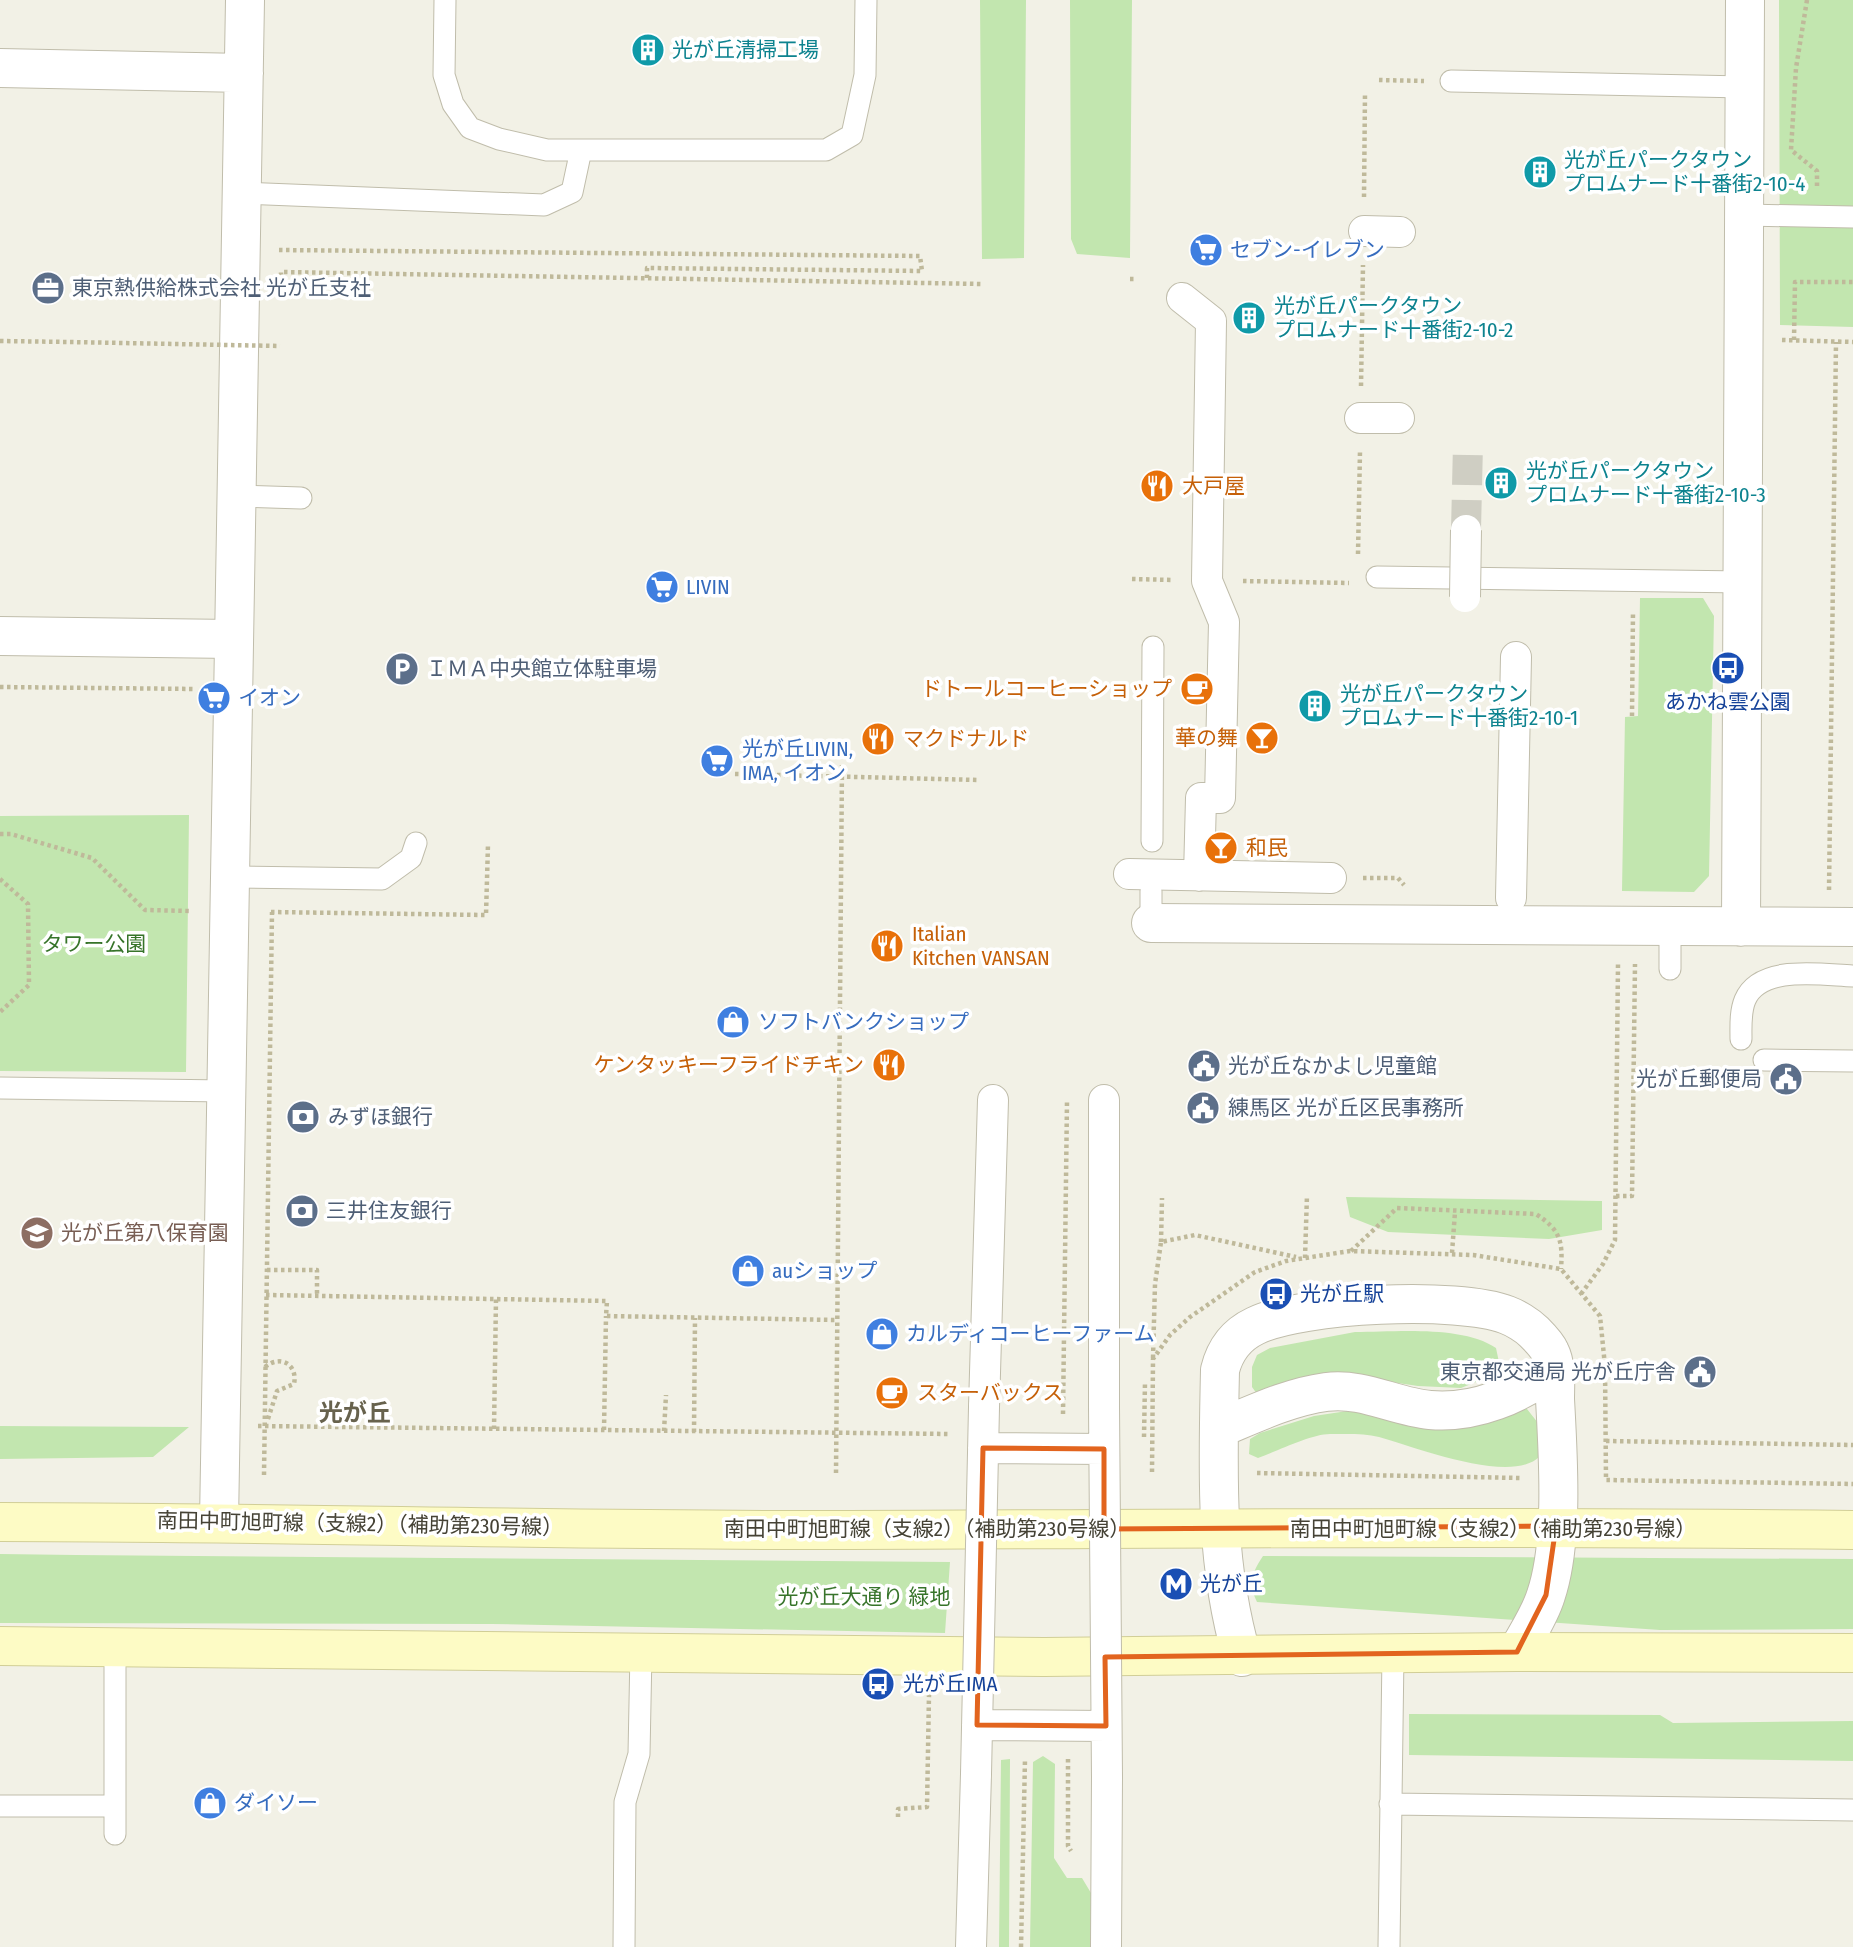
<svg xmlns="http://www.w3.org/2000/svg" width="1853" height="1947" font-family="'Fira Sans Condensed','Noto Sans JP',sans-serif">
  <rect width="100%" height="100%" fill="#f2f1e6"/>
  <path fill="#c2e6af" d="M 980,0 L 1026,0 L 1024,258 L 982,259 Z
    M 1070,0 L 1132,0 L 1130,258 L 1077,254 L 1071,239 Z
    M 1779,0 L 1853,0 L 1853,327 L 1780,325 Z
    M 1640,598 L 1703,598 L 1714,616 L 1709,876 L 1694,892 L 1622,891 L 1625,717 L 1638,716 Z
    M 189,815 L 186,1072 L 0,1071 L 0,816 Z
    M 1346,1197 L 1602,1201 L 1602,1230 L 1549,1239 L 1388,1232 L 1350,1217 Z
    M 1355,1332 C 1395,1332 1462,1325 1496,1348 L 1500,1367 L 1496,1374 L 1461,1388 L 1418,1386 L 1337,1374 L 1257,1394 L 1252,1387 L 1252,1367 L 1257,1355 L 1270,1348 Z
    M 1516,1409 L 1527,1409 L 1538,1423 L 1540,1456 C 1512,1486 1413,1446 1379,1437 C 1364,1433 1346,1434 1330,1434 C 1311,1434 1278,1451 1258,1458 L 1249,1454 L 1250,1439 L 1260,1433 L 1314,1416 L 1354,1410 L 1447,1430 Z
    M 0,1426 L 189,1427 L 153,1457 L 0,1459 Z
    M 0,1554 L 76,1555 L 950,1562 L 945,1633 L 492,1624 L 0,1623 Z
    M 1263,1556 L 1853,1559 L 1853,1629 L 1660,1630 L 1257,1602 C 1248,1584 1252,1572 1263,1556 Z
    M 1409,1714 L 1660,1715 L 1673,1723 L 1853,1721 L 1853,1761 L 1409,1755 Z
    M 1043,1756 L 1055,1764 L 1054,1858 L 1067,1878 L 1082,1878 L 1091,1893 L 1092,1947 L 1030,1947 L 1033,1762 Z
    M 1010,1759 L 1009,1947 L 999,1947 L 1001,1760 Z"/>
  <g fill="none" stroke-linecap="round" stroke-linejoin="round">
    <path stroke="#cfcec3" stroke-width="30" stroke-dasharray="30 15" stroke-linecap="butt" d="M 1466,530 L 1468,444"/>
    <defs>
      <path id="service" d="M 445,0 L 444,75 L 453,104 L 470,128 L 499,139 L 547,150 L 826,150 L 852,135 L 865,75 L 866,0
        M 1451,81 L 1744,87
        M 242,193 L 544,205 L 572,192 L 581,150
        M 1745,215 L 1853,217
        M 236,496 L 301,498
        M 1377,577 L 1743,582
        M 1152,841 L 1153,647
        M 230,877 L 382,879 L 411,858 L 416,843
        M 1151,923 L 1151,891
        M 1670,926 L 1670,969
        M 1741,1039 C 1741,1027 1740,1012 1745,1000 C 1760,964 1822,975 1853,976
        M 1764,1060 L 1853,1061
        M 0,1088 L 227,1091
        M 1390,1804 L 1853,1810
        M 0,1806 L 115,1806 L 115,1646
        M 115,1806 L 115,1834
        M 624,1947 L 625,1802 L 639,1754 L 641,1652
        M 1389,1947 L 1393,1654"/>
      <path id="pedestrian" d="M 1364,231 L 1400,232
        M 1182,298 L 1211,321 L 1207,581 L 1224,622 L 1220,798 L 1201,798 L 1199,876
        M 1360,418 L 1399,418
        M 1129,874 L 1331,878
        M 1511,898 L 1516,657
        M 984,1407 L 993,1100
        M 1104,1407 L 1104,1100
        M 971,1947 L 976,1774
        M 1106,1947 L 1107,1777"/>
      <path id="minor" d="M 0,636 L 233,639
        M 1220,1428 C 1254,1414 1289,1397 1326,1392 C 1363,1387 1395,1407 1430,1410 C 1474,1414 1521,1395 1554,1367
        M 1242,1657 C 1214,1560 1218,1469 1220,1370 C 1225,1350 1236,1335 1255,1326 C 1301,1303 1459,1296 1507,1315 C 1515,1318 1527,1325 1534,1332 C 1539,1337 1547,1345 1550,1352 C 1557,1366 1555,1385 1555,1399 C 1558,1456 1564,1541 1546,1595 C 1540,1615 1527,1634 1517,1652"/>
      <path id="tertiary" d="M 0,68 L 244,73
        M 1151,923 L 1853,927
        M 1741,927 L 1745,0
        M 219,1522 L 245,0"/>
      <path id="secondary" d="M 0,1522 C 282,1522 565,1531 847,1530 C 1183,1529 1518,1526 1853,1530
        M 0,1646 L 1044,1657 L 1517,1652 L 1853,1653"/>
    </defs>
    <use href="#service" stroke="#c0bdab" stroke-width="23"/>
    <use href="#pedestrian" stroke="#c0bdab" stroke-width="32"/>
    <use href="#minor" stroke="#c0bdab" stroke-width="40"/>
    <use href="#tertiary" stroke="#c0bdab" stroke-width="40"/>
    <use href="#secondary" stroke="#d1ce97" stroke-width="40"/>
    <path stroke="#bfb99a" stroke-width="4.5" stroke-dasharray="3.5 3.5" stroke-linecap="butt" d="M 1807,0 L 1796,68 L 1791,150 L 1817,171 L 1817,188
      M 1379,80 L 1424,81
      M 1364,197 L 1365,93
      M 279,250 L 920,256 L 922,271 L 647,268 L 647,278
      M 281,276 L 281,272 L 983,284
      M 1130,279 L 1137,279
      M 1782,340 L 1853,342
      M 1794,340 L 1795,282 L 1853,282
      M 0,341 L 70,342
      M 1361,386 L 1363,265
      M 1358,554 L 1360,451
      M 1132,579 L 1174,580
      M 1243,581 L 1349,583
      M 0,687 L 195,689
      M 1632,716 L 1633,611
      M 735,774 L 979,780
      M 0,834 L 11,834 L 92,858 L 145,910 L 191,911
      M 1363,878 L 1398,878 L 1404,885
      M 0,879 L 28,904 L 29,985 L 0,1012
      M 1829,890 L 1836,342
      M 271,912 L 486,915 L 488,844
      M 1616,1196 L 1632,1196 L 1635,964
      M 1161,1242 L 1162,1198
      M 1351,1251 L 1397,1208 L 1536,1214 C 1560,1230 1563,1240 1561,1269
      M 1452,1253 L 1455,1212
      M 1305,1258 L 1307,1195
      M 267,1270 L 317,1270 L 317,1296
      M 1581,1294 L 1603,1264 L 1615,1240 L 1618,964
      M 266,1295 L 607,1301 L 606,1316 L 837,1320
      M 1153,1358 L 1155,1284 L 1161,1242 L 1195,1235 L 1296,1257
      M 265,1367 C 281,1354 298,1365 294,1384 L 277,1391 L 267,1422
      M 1063,1414 L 1067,1101
      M 258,1426 L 950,1434
      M 494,1429 L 496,1299
      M 604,1430 L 606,1316
      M 664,1431 L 666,1395
      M 694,1432 L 695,1318
      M 1144,1437 L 1145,1382
      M 1606,1441 L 1853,1445
      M 1152,1472 L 1153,1359 L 1170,1335 L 1190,1317 L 1255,1272 L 1286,1261 L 1350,1251 L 1473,1255 L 1561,1269 L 1600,1316 L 1605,1366 L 1606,1480 L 1853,1484
      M 836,1473 L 842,765
      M 1257,1473 L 1521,1478
      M 264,1475 L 272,912
      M 1068,1759 L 1068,1846 L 1071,1851
      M 898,1817 L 898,1809 L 927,1807 L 929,1694
      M 1021,1947 L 1025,1759"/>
    <use href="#service" stroke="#fff" stroke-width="21"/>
    <use href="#pedestrian" stroke="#fff" stroke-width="30"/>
    <use href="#minor" stroke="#fff" stroke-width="38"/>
    <use href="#tertiary" stroke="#fff" stroke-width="38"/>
    <use href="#secondary" stroke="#fdfbc5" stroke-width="38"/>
    <defs>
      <path id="pedestrian-bridge" d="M 1465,597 L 1466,530
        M 1104,1407 L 1107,1777
        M 983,1448 L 1104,1449
        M 977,1725 L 1106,1726
        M 976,1774 L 984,1407"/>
    </defs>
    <use href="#pedestrian-bridge" stroke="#c0bdab" stroke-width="32" stroke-linecap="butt"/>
    <path stroke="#bfb99a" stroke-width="4.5" stroke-dasharray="3.5 3.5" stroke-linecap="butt" d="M 70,342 L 280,346"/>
    <use href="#pedestrian-bridge" stroke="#fff" stroke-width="30"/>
  </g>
  <path fill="none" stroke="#e2641e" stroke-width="5" stroke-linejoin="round" d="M 983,1448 L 1104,1449 L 1104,1529 L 1556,1526 L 1546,1595 L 1517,1652 L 1105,1657 L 1106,1726 L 977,1725 Z"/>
  <defs>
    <symbol id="building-disc" viewBox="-11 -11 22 22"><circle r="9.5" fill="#0f9aa8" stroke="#fff"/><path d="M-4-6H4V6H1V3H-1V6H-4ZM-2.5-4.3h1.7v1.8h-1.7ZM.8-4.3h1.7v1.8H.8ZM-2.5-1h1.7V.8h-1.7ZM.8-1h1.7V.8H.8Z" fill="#fff"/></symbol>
    <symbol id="supermarket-disc" viewBox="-11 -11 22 22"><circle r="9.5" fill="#3f7fe0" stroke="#fff"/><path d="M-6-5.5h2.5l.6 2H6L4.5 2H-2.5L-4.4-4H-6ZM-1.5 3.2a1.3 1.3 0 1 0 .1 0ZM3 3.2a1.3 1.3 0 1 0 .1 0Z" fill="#fff"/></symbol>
    <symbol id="office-disc" viewBox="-11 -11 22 22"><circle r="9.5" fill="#5c6f8a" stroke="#fff"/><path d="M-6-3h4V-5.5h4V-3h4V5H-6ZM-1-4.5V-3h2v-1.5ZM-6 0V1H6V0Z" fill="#fff"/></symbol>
    <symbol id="restaurant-disc" viewBox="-11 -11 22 22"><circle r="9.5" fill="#e8710a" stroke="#fff"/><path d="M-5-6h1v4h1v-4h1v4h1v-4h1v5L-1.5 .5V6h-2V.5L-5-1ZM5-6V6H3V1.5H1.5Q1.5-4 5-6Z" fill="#fff"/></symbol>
    <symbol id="bus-disc" viewBox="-11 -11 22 22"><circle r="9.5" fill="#1a4fb4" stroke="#fff"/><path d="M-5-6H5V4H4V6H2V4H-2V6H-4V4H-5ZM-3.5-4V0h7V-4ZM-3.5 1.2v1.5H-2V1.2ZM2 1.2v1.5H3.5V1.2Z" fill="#fff"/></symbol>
    <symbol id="parking-disc" viewBox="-11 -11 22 22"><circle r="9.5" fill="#5c6f8a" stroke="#fff"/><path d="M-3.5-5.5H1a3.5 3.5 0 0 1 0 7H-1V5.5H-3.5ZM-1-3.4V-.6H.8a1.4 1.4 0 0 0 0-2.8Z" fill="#fff"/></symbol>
    <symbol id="cafe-disc" viewBox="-11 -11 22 22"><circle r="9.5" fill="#e8710a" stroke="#fff"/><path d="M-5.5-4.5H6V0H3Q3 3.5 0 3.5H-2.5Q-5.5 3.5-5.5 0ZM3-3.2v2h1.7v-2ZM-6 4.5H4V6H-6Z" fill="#fff"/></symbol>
    <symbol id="bar-disc" viewBox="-11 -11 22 22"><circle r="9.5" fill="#e8710a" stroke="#fff"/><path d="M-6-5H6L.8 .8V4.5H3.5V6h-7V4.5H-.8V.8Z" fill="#fff"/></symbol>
    <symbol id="shop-disc" viewBox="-11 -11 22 22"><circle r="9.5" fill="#3f7fe0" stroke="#fff"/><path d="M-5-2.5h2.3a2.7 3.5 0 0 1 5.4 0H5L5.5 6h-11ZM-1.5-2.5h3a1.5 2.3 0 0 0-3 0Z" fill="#fff"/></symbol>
    <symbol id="civic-disc" viewBox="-11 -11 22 22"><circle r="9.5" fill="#5c6f8a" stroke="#fff"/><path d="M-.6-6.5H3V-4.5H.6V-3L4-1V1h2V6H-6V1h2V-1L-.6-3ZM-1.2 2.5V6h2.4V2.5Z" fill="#fff"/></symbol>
    <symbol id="bank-disc" viewBox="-11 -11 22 22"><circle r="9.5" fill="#5c6f8a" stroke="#fff"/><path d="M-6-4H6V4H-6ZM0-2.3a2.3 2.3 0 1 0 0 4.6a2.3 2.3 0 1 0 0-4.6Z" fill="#fff"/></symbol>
    <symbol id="school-disc" viewBox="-11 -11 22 22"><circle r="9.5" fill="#8d6e63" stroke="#fff"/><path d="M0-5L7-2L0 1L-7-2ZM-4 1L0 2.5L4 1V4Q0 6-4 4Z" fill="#fff"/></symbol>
    <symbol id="metro-disc" viewBox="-11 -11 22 22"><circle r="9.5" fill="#1a4fb4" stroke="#fff"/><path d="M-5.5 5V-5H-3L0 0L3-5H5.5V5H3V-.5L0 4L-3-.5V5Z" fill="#fff"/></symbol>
  </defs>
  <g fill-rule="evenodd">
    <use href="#building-disc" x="629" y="31" width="38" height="38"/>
    <use href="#building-disc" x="1521" y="153" width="38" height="38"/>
    <use href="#supermarket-disc" x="1187" y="231" width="38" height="38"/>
    <use href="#office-disc" x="29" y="269" width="38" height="38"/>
    <use href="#building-disc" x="1230" y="299" width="38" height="38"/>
    <use href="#building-disc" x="1482" y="464" width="38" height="38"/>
    <use href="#restaurant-disc" x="1138" y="467" width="38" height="38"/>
    <use href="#supermarket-disc" x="643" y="568" width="38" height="38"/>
    <use href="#bus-disc" x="1709" y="649" width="38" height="38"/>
    <use href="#parking-disc" x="383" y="650" width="38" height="38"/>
    <use href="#cafe-disc" x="1178" y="670" width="38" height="38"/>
    <use href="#supermarket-disc" x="195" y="679" width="38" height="38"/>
    <use href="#building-disc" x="1296" y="687" width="38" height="38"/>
    <use href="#bar-disc" x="1243" y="719" width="38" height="38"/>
    <use href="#restaurant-disc" x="859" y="720" width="38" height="38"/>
    <use href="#supermarket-disc" x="698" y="742" width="38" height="38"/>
    <use href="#bar-disc" x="1202" y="829" width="38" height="38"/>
    <use href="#restaurant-disc" x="868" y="927" width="38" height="38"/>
    <use href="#shop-disc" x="714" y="1003" width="38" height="38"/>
    <use href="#restaurant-disc" x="870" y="1046" width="38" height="38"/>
    <use href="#civic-disc" x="1185" y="1047" width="38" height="38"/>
    <use href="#civic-disc" x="1767" y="1060" width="38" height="38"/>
    <use href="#civic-disc" x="1184" y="1089" width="38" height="38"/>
    <use href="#bank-disc" x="284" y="1098" width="38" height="38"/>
    <use href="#bank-disc" x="283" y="1192" width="38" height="38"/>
    <use href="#school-disc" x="18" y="1214" width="38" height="38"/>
    <use href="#shop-disc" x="729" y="1252" width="38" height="38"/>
    <use href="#bus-disc" x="1257" y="1275" width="38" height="38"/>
    <use href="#shop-disc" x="863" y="1315" width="38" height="38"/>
    <use href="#civic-disc" x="1681" y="1353" width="38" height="38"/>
    <use href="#cafe-disc" x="873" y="1374" width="38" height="38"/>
    <use href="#metro-disc" x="1157" y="1565" width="38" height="38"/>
    <use href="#bus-disc" x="859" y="1665" width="38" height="38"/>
    <use href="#shop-disc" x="191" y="1784" width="38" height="38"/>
  </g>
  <g text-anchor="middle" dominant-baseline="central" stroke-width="7" stroke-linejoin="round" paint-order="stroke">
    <g font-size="21" fill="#0d838f" stroke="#fff" text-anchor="start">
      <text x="672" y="50">光が丘清掃工場</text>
      <text x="1564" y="160">光が丘パークタウン<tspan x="1564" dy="24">プロムナード十番街2-10-4</tspan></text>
      <text x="1274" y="306">光が丘パークタウン<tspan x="1274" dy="24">プロムナード十番街2-10-2</tspan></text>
      <text x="1526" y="471">光が丘パークタウン<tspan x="1526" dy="24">プロムナード十番街2-10-3</tspan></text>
      <text x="1340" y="694">光が丘パークタウン<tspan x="1340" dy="24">プロムナード十番街2-10-1</tspan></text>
    </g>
    <g font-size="21" fill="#366cbe" stroke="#fff" text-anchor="start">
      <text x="1230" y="250">セブン-イレブン</text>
      <text x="686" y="587">LIVIN</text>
      <text x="238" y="698">イオン</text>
      <text x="742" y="749">光が丘LIVIN,<tspan x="742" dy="24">IMA, イオン</tspan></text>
      <text x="758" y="1022">ソフトバンクショップ</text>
      <text x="772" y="1271">auショップ</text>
      <text x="906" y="1334">カルディコーヒーファーム</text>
      <text x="234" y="1803">ダイソー</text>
    </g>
    <g font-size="21" fill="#4e5e75" stroke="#fff" text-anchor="start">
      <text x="72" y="288">東京熱供給株式会社 光が丘支社</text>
      <text x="426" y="669">ＩＭＡ中央館立体駐車場</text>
      <text x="1228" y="1066">光が丘なかよし児童館</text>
      <text x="1762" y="1079" text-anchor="end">光が丘郵便局</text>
      <text x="1228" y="1108">練馬区 光が丘区民事務所</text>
      <text x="328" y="1117">みずほ銀行</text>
      <text x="326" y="1211">三井住友銀行</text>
      <text x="1676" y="1372" text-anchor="end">東京都交通局 光が丘庁舎</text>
    </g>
    <g font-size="21" fill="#c56008" stroke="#fff" text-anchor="start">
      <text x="1182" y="486">大戸屋</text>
      <text x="1172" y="689" text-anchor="end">ドトールコーヒーショップ</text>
      <text x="1238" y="738" text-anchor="end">華の舞</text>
      <text x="903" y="739">マクドナルド</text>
      <text x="1246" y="848">和民</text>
      <text x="912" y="934">Italian<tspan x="912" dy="24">Kitchen VANSAN</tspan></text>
      <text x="864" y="1065" text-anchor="end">ケンタッキーフライドチキン</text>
      <text x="917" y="1393">スターバックス</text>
    </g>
    <g font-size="21" fill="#164399" stroke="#fff" text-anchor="start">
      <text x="1728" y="702" text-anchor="middle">あかね雲公園</text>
      <text x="1300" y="1294">光が丘駅</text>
      <text x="1200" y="1584">光が丘</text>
      <text x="903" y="1684">光が丘IMA</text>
    </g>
    <g font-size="21" fill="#37742a" stroke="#fff">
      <text x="94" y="944">タワー公園</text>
      <text x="864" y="1597">光が丘大通り 緑地</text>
    </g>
    <g font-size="21" fill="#785e54" stroke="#fff" text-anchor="start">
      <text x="61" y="1233">光が丘第八保育園</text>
    </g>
    <g font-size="21" fill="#454235" stroke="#fff">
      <text transform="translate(360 1524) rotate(1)">南田中町旭町線（支線2）（補助第230号線）</text>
      <text x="927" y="1529">南田中町旭町線（支線2）（補助第230号線）</text>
      <text x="1493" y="1529">南田中町旭町線（支線2）（補助第230号線）</text>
    </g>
    <g font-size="24" font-weight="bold" fill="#67624d" stroke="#fff">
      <text x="355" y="1413">光が丘</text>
    </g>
  </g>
</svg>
